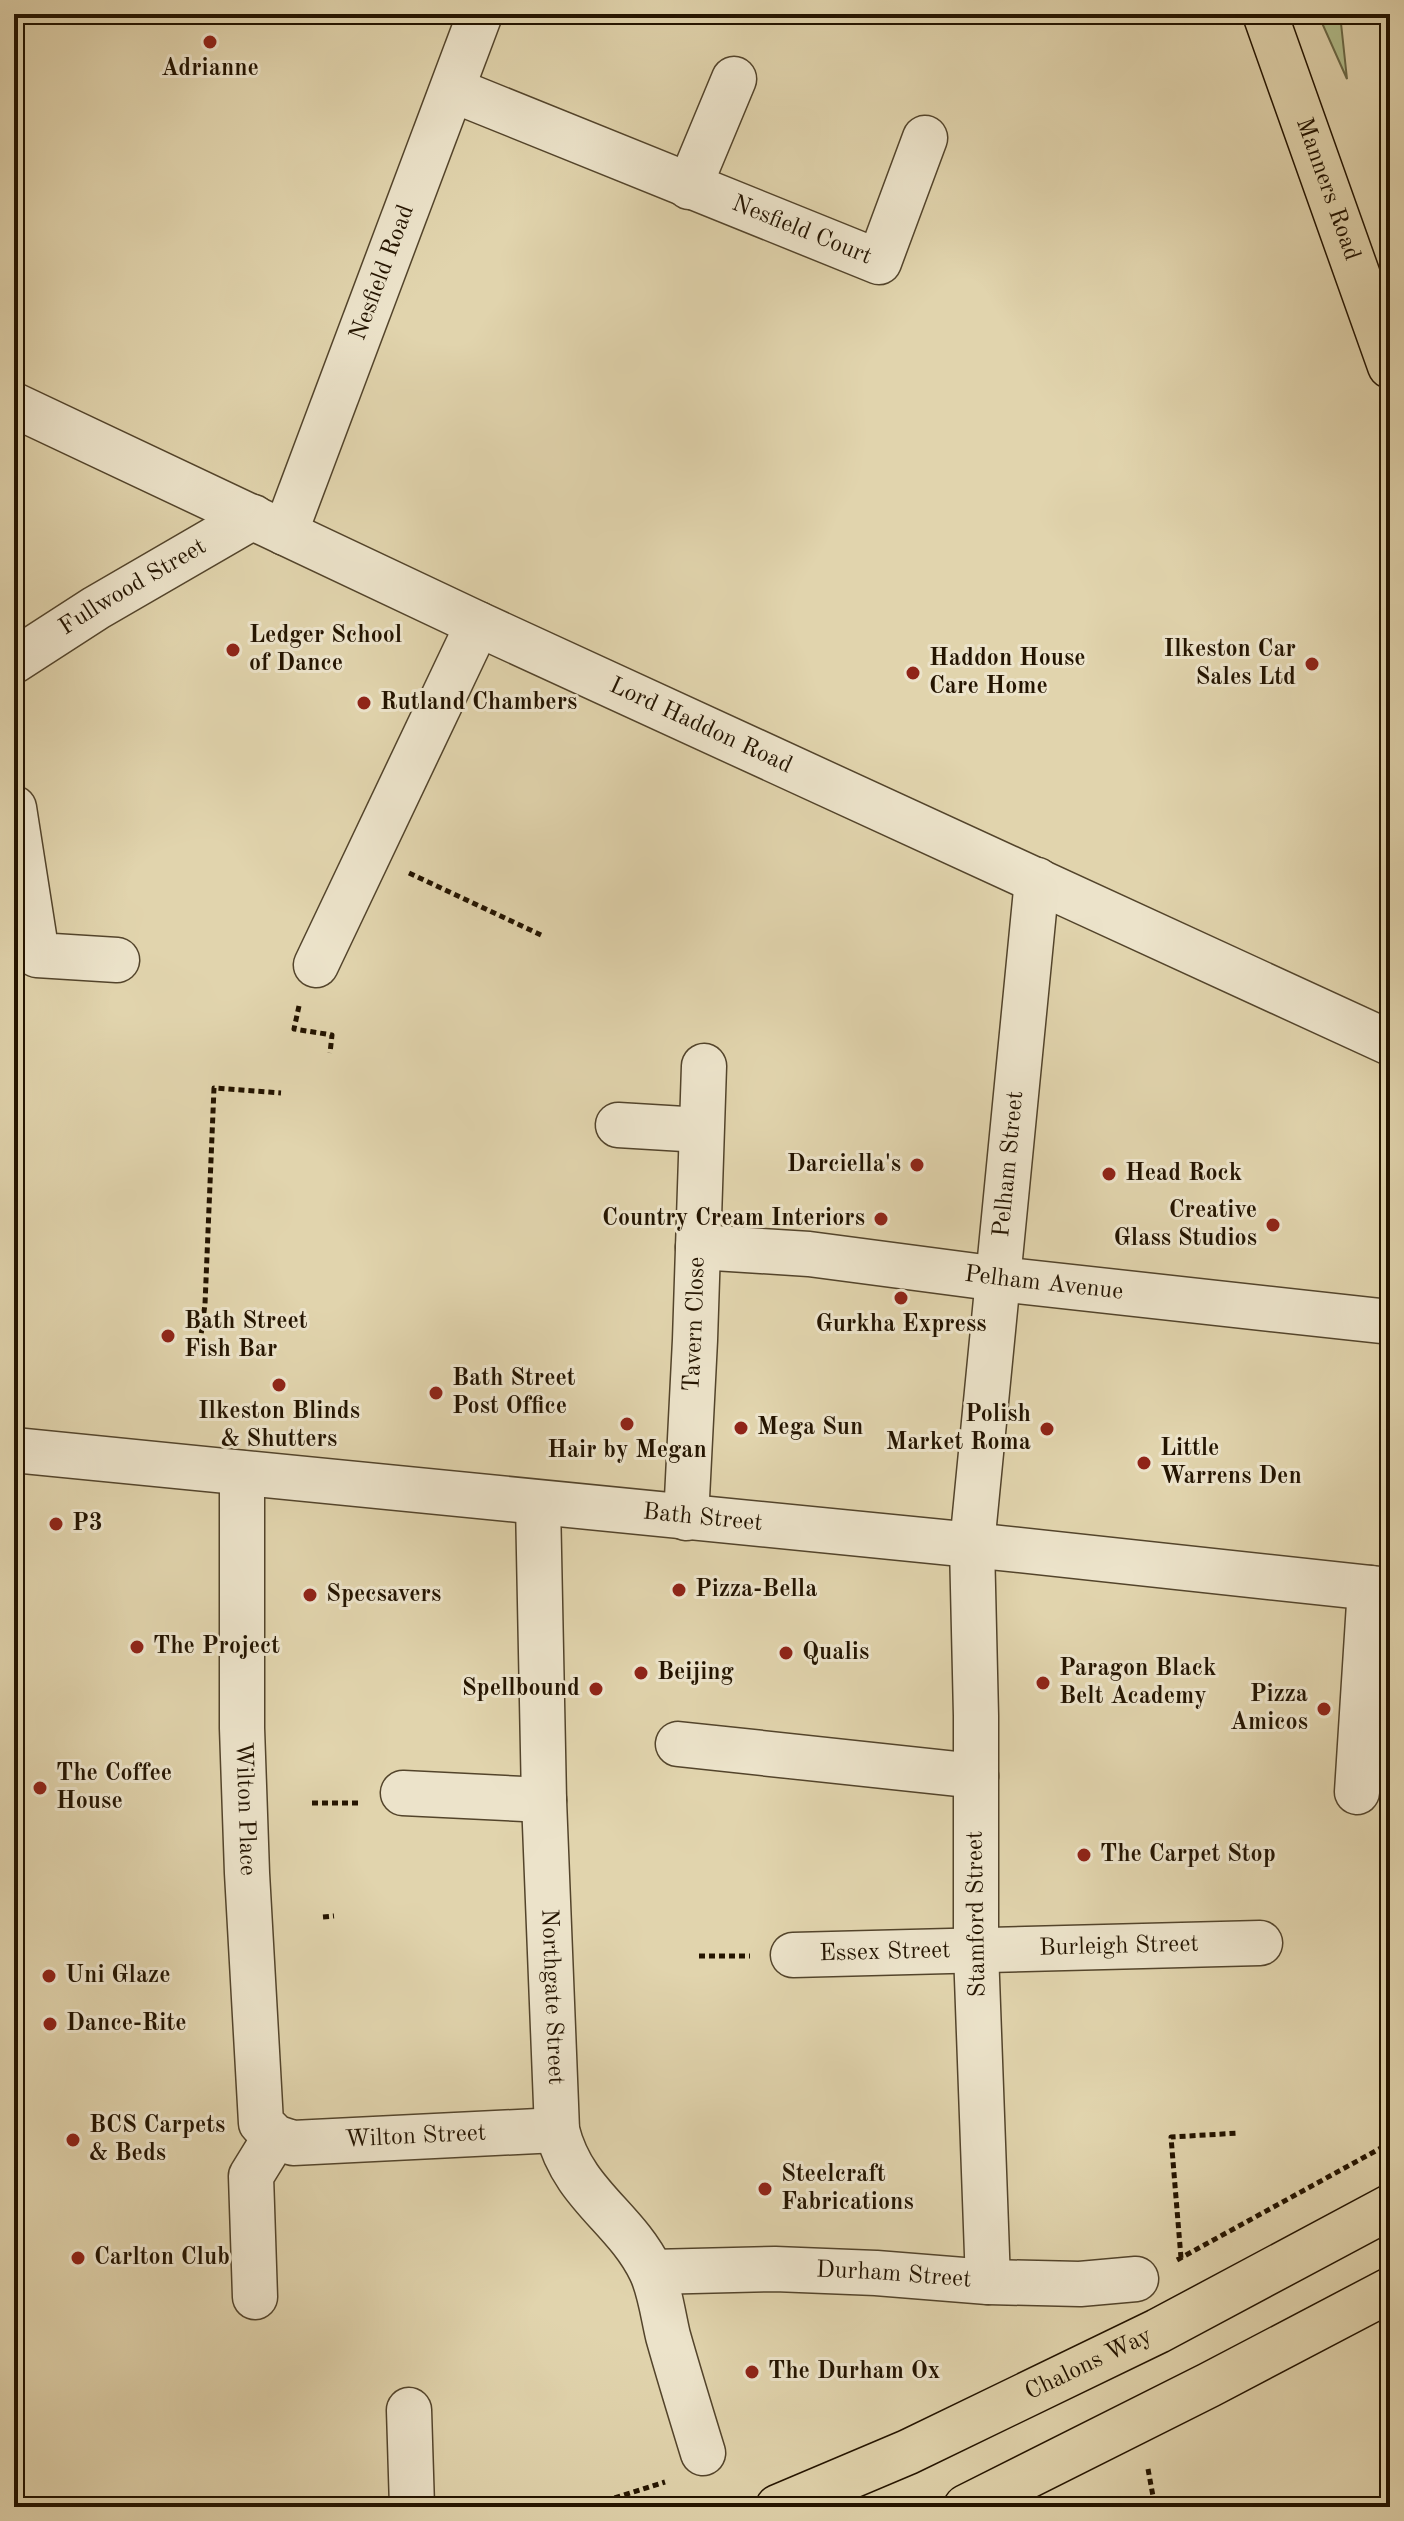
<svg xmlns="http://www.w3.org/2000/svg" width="1404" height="2521" font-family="'Old Standard TT',serif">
  <rect width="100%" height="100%" fill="#e1d4ad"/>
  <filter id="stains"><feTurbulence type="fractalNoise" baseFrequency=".0025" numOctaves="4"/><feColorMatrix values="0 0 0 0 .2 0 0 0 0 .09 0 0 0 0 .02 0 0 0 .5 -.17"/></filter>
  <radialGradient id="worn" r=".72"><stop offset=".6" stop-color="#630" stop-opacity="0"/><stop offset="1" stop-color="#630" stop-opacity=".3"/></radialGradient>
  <path fill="#b1bd8b" stroke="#6a6846" stroke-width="2" d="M 1318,14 L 1340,14 L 1347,79 Z"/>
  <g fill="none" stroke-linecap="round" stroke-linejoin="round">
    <defs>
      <g id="minor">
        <path id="s1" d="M 453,90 L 879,262 L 925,138"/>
        <path d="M 689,187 L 734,79"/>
        <path id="s2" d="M 14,405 L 478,624 L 1390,1043"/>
        <path id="s3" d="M 285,533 L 480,14"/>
        <path id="s4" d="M 14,661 L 96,608 L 253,517"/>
        <path d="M 14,808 L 37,955 L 117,960"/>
        <path d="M 316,965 L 478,624"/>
        <path d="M 618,1125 L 701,1130"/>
        <path id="s5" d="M 698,1247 L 809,1254 L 999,1279 L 1390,1322"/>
        <path id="s6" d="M 14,1450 L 972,1545 L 1390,1590"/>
        <path id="s7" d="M 242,1473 L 242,1728 L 247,1873 L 261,2123 L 275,2137 L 293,2143 L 557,2130"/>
        <path id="s8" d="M 538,1503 L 544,1800 L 557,2130 C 573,2195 625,2217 651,2271 C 660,2290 663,2315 668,2336 C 679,2375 691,2414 703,2453"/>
        <path id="s9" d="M 686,1518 L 695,1340 L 704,1066"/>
        <path d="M 678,1744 L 976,1776"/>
        <path d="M 1357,1792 L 1370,1588"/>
        <path d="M 403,1793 L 544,1800"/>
        <path id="s10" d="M 793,1955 L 1260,1943"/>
        <path id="s11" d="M 652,2272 L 775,2269 L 876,2273 L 988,2282 L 1080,2284 L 1136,2279"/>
        <path id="s12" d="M 988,2282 L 976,1951 L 976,1716 L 972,1545 L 1037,880"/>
        <path d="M 255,2297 L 251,2176 L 275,2137"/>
        <path d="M 409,2410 L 412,2507"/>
      </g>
      <g id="major">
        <path id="s13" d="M 1265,14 L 1390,366"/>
        <path id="s14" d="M 778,2507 L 908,2452 L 1158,2331 L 1390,2207"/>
        <path d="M 966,2507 L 1209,2385 L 1390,2290"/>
      </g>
    </defs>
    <use href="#minor" stroke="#53442b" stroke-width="47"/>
    <use href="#major" stroke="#241400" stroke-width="47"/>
    <path stroke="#241400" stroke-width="5" stroke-dasharray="6 4" stroke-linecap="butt" d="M 409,873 L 541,935
      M 299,1006 L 294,1029 L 332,1035 L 330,1053
      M 200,1343 L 205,1304 L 214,1088 L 281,1093
      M 312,1803 L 359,1803
      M 323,1917 L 334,1916
      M 699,1956 L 750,1956
      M 1181,2258 L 1171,2137 L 1239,2133
      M 1177,2260 L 1390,2143
      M 1148,2469 L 1155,2507
      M 586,2507 L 665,2482"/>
    <use href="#minor" stroke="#ece3ca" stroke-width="44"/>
    <use href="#major" stroke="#e1d4ad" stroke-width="44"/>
  </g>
  <g fill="#8f2418" stroke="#ece3ca" stroke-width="3">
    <circle cx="210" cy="42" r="8"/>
    <circle cx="233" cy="650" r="8"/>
    <circle cx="1312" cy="664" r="8"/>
    <circle cx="913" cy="673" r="8"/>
    <circle cx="364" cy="703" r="8"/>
    <circle cx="917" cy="1165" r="8"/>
    <circle cx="1109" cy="1174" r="8"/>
    <circle cx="881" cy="1219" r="8"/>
    <circle cx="1273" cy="1225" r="8"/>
    <circle cx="901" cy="1298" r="8"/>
    <circle cx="168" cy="1336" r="8"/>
    <circle cx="279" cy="1385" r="8"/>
    <circle cx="436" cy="1393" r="8"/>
    <circle cx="627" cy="1424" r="8"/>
    <circle cx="741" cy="1428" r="8"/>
    <circle cx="1047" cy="1429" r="8"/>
    <circle cx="1144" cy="1463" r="8"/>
    <circle cx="56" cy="1524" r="8"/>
    <circle cx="679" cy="1590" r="8"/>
    <circle cx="310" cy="1595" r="8"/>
    <circle cx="137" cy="1647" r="8"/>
    <circle cx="786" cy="1653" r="8"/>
    <circle cx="641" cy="1673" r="8"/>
    <circle cx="1043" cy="1683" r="8"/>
    <circle cx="596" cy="1689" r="8"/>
    <circle cx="1324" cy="1709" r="8"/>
    <circle cx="40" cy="1788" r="8"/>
    <circle cx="1084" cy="1855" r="8"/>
    <circle cx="49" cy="1976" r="8"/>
    <circle cx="50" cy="2024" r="8"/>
    <circle cx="73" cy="2140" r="8"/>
    <circle cx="765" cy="2189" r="8"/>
    <circle cx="78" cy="2258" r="8"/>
    <circle cx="752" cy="2372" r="8"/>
  </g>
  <g text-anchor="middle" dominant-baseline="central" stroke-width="6" stroke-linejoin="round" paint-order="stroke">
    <g font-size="24" font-weight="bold" fill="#241400" stroke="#ece3ca" text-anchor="start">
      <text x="210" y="69" text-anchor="middle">Adrianne</text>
      <text x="249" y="636">Ledger School<tspan x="249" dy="28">of Dance</tspan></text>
      <text x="1296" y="650" text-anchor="end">Ilkeston Car<tspan x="1296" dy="28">Sales Ltd</tspan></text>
      <text x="929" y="659">Haddon House<tspan x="929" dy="28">Care Home</tspan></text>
      <text x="380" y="703">Rutland Chambers</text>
      <text x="901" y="1165" text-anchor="end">Darciella's</text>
      <text x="1125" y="1174">Head Rock</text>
      <text x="1257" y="1211" text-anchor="end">Creative<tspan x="1257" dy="28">Glass Studios</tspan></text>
      <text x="865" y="1219" text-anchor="end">Country Cream Interiors</text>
      <text x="184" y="1322">Bath Street<tspan x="184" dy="28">Fish Bar</tspan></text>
      <text x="901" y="1325" text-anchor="middle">Gurkha Express</text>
      <text x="452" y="1379">Bath Street<tspan x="452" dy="28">Post Office</tspan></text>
      <text x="279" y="1412" text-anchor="middle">Ilkeston Blinds<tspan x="279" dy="28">&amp; Shutters</tspan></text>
      <text x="1031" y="1415" text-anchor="end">Polish<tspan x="1031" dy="28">Market Roma</tspan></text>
      <text x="757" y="1428">Mega Sun</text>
      <text x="1160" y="1449">Little<tspan x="1160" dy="28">Warrens Den</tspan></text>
      <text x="627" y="1451" text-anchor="middle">Hair by Megan</text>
      <text x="72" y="1524">P3</text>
      <text x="695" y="1590">Pizza-Bella</text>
      <text x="326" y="1595">Specsavers</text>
      <text x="153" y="1647">The Project</text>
      <text x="802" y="1653">Qualis</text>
      <text x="1059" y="1669">Paragon Black<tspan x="1059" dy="28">Belt Academy</tspan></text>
      <text x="657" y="1673">Beijing</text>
      <text x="580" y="1689" text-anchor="end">Spellbound</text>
      <text x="1308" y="1695" text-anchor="end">Pizza<tspan x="1308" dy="28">Amicos</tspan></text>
      <text x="56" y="1774">The Coffee<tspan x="56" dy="28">House</tspan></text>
      <text x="1100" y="1855">The Carpet Stop</text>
      <text x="65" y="1976">Uni Glaze</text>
      <text x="66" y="2024">Dance-Rite</text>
      <text x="89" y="2126">BCS Carpets<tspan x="89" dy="28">&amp; Beds</tspan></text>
      <text x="781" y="2175">Steelcraft<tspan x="781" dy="28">Fabrications</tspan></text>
      <text x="94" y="2258">Carlton Club</text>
      <text x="768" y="2372">The Durham Ox</text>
    </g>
    <g font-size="24" fill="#241400" stroke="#ece3ca">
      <text stroke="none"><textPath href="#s13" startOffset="186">Manners Road</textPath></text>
      <text stroke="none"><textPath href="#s1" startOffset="376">Nesfield Court</textPath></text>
      <text stroke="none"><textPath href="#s3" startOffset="278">Nesfield Road</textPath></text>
      <text stroke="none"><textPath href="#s4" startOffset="140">Fullwood Street</textPath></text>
      <text stroke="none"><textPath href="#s2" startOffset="758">Lord Haddon Road</textPath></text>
      <text stroke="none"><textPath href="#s12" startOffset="1120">Pelham Street</textPath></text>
      <text stroke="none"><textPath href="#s5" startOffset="348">Pelham Avenue</textPath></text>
      <text stroke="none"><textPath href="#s9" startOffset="194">Tavern Close</textPath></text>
      <text stroke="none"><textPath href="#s6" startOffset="692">Bath Street</textPath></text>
      <text stroke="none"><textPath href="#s7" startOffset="336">Wilton Place</textPath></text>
      <text transform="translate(977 1914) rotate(-91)">Stamford Street</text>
      <text stroke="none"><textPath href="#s10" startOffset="326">Burleigh Street</textPath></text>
      <text stroke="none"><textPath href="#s10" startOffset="92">Essex Street</textPath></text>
      <text stroke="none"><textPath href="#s8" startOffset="494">Northgate Street</textPath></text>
      <text stroke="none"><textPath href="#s7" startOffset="812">Wilton Street</textPath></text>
      <text stroke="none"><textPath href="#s11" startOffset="242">Durham Street</textPath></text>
      <text stroke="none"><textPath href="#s14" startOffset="342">Chalons Way</textPath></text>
    </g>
  </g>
  <rect width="1404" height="2521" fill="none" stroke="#e1d4ad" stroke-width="48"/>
  <rect x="16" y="16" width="1372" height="2489" fill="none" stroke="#241400" stroke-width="4"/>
  <rect x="24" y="24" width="1356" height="2473" fill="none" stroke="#241400" stroke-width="2"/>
  <rect width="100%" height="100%" filter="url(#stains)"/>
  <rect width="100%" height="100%" fill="url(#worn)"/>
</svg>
